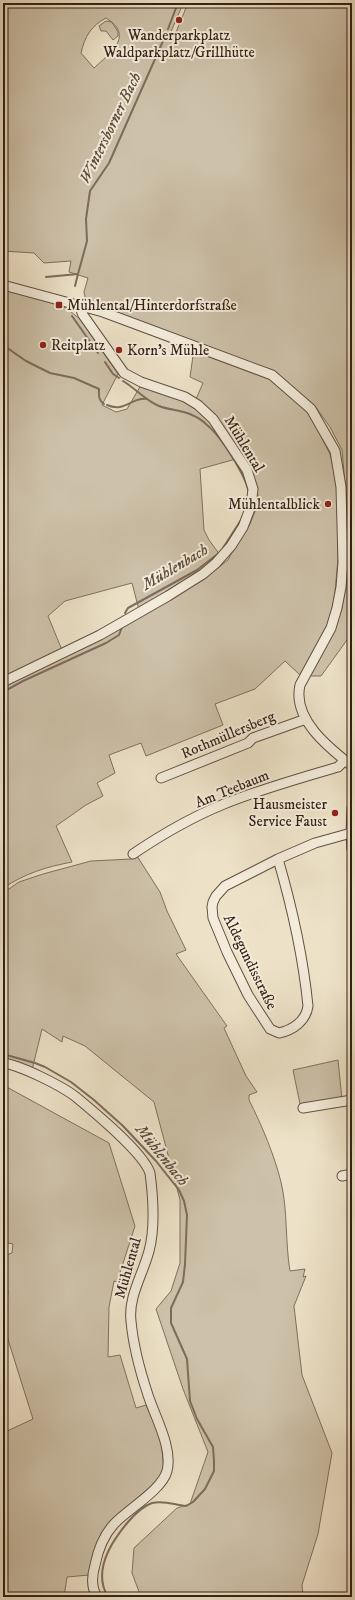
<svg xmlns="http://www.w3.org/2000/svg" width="355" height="1600" font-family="'IM FELL DW Pica',serif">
<rect width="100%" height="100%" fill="#ede2c8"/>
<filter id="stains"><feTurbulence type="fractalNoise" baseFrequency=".005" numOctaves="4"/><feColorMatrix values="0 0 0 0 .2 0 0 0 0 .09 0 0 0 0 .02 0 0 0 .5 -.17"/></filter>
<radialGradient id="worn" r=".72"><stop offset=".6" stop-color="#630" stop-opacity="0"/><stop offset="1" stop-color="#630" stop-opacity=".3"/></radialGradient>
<path fill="#cdc1a9" stroke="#80705e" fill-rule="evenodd" d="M 3,3 L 185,3 L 182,6 L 170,34 L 174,37 L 188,3 L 352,3 L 352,633 L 321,676 L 309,676 L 333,634 L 342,608 L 348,561 L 347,506 L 342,450 L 330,427 L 315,406 L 272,371 L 86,301 L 84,292 L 88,278 L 69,272 L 71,261 L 44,263 L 34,253 L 3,251 ZM 106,18 C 135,36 110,53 94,68 L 81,53 C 85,36 91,26 106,18 Z
M 106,21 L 112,22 L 118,32 L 118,36 L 113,40 L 106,31 L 101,31 L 99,26 Z
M 3,288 L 56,302 L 70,311 L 80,319 L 118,374 L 102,405 L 116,412 L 127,409 L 141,385 C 157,390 180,396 193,406 C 211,420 223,440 236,459 L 200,469 L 204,530 L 209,540 L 220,555 L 201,571 L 139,610 L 132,583 L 65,601 L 48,616 L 62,650 L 3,678 Z
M 194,349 L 269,378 L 308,411 L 330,454 L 335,475 L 338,500 L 338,559 L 335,592 L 332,609 L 327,625 L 300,675 L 285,661 L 255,689 L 215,704 L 223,725 L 146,756 L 141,743 L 109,755 L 115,773 L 97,783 L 103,796 L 86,805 L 56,826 L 72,862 C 46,867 26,873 3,888 L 3,685 L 194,584 L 214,571 L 228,560 L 234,548 L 250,524 L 256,509 L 258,495 L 251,471 L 227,432 L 212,412 L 196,399 L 203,383 L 190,377 Z
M 137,856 L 160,892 L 167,911 L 186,950 L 176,954 L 227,1026 L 224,1028 L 246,1076 L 257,1092 L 249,1095 L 249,1100 C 262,1126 274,1154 281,1182 C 288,1211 285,1242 290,1271 L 305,1269 L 303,1277 L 306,1276 L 294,1306 L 302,1375 L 332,1453 L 318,1534 L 302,1585 L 303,1597 L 141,1597 L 132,1573 L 134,1548 L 177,1508 L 190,1504 L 208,1452 L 183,1389 L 156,1309 L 171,1291 L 180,1263 L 180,1200 L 154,1102 L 85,1046 L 63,1036 L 62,1042 L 42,1029 L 32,1070 L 3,1059 L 3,893 L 19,882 L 43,874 L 91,861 L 131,859 Z
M 338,1060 L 342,1099 L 300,1104 L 293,1070 Z
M 3,1085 L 109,1143 L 135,1226 L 117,1282 L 114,1281 L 109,1307 L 108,1357 L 120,1355 L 136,1408 L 146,1405 L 161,1438 L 164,1471 L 155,1483 L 122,1513 L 89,1575 L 67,1577 L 64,1597 L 3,1597 L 3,1433 L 33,1419 L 5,1330 L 8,1291 L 3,1283 L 3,1256 L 12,1253 L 13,1244 L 3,1242 Z"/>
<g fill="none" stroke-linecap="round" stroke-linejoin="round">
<path stroke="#7d6c5b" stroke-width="2" d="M 168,29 L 176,8 L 181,3
M 78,274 L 87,241 L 86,219 L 90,191 L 109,163 L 163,41
M 46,277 L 78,274 L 75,286
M 72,316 L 98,353
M 3,345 L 26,361 L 50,373 L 74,378 L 99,389 C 99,395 98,400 104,404
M 105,362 L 113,374 L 119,378
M 123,381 C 135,388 146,401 159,406 C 169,410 181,410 192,415 C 197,417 203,421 207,425 C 221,436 246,476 249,493
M 107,405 C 125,413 131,397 147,399
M 223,548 L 241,520
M 125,613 L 128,608 L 197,570 L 219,553
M 3,692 L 23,681 L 106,643 L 119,635 L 122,627
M 3,1054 L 35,1063 L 45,1067 L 71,1082 L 94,1100 L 123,1126 L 156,1161 L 179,1190 L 184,1201 L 187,1215 L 185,1264 L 183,1282 L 171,1308 L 171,1323 L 187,1359 L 190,1401 L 197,1419 L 213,1447 L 214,1461 L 214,1471 L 205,1489 L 193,1502 L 186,1506 C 174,1505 165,1500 152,1503 C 143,1506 134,1515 128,1522 C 111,1542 92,1571 108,1597"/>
<g stroke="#625041" stroke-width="11">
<path id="minor" d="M 3,285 L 103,312 L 272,375 L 311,409 L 335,451 L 341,487 L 343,562 L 341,587 L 337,608 L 331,628 L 300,685 C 292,719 329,748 352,766
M 3,682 L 100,635 L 168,596 L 203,574 L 216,563 L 231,546 L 243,527 L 251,506 L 253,489 L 247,470 L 213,419 L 198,405 L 185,397 L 141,382 L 124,373 L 83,315 L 79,305
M 161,778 L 248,743 L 253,738 L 306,719
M 352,808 L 351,833 L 352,849
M 133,854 C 161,835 192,817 224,804 C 261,789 300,778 338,767 L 345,760
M 278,859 C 292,907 303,956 308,1006 C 306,1021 293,1030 279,1033 L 270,1029 L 248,995 L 227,952 L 213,918 L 212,907 L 213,902 L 216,896 L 225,886 L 278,859 L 315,843 L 351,833
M 3,1063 C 20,1065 62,1086 76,1097 C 94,1112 143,1152 150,1173 C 153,1196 155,1229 149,1251 C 143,1274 128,1297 131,1321 C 133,1344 141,1374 148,1395 C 155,1417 173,1448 167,1471 C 162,1490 128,1509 114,1524 C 104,1535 98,1550 95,1565 C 92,1575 91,1587 97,1597
M 303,1108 L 352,1100
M 342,1176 L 352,1174"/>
</g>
<use href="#minor" stroke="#f3ecdb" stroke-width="9"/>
</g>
<g fill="#8f2418" stroke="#f3ecdb" stroke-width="1.5">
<circle cx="179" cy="20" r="4"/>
<rect x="55" y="301" width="8" height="8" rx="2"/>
<circle cx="43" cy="345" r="4"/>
<circle cx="119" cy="350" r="4"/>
<circle cx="328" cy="504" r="4"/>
<circle cx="335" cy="813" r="4"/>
</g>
<g text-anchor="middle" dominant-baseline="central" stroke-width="4" stroke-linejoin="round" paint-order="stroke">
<g font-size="15" fill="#331f14" stroke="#f3ecdb" text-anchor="start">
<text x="179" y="35" text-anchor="middle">Wanderparkplatz<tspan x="179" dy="17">Waldparkplatz/Grillhütte</tspan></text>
<text x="67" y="305">Mühlental/Hinterdorfstraße</text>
<text x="51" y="345">Reitplatz</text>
<text x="127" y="350">Korn's Mühle</text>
<text x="320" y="504" text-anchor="end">Mühlentalblick</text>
<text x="327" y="804" text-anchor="end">Hausmeister<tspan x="327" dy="17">Service Faust</tspan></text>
</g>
<g font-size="15" fill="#331f14" stroke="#f3ecdb">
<text transform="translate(244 444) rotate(59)">Mühlental</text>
<text transform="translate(228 735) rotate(-23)">Rothmüllersberg</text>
<text transform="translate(232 789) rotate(-22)">Am Teebaum</text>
<text transform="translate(250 962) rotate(64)">Aldegundisstraße</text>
<text transform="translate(128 1268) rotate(-74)">Mühlental</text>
</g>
<g font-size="16" font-style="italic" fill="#5e4c3e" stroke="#f3ecdb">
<text transform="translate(110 128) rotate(-64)">Wintersborner Bach</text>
<text transform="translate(175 567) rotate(-31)">Mühlenbach</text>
<text transform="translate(162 1155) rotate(51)">Mühlenbach</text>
</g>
</g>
<rect width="355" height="1600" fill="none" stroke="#ede2c8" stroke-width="16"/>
<rect x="4" y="4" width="347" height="1592" fill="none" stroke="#331f14" stroke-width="2"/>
<rect x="8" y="8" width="339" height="1584" fill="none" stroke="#331f14"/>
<rect width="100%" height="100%" filter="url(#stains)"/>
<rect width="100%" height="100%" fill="url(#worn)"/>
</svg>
